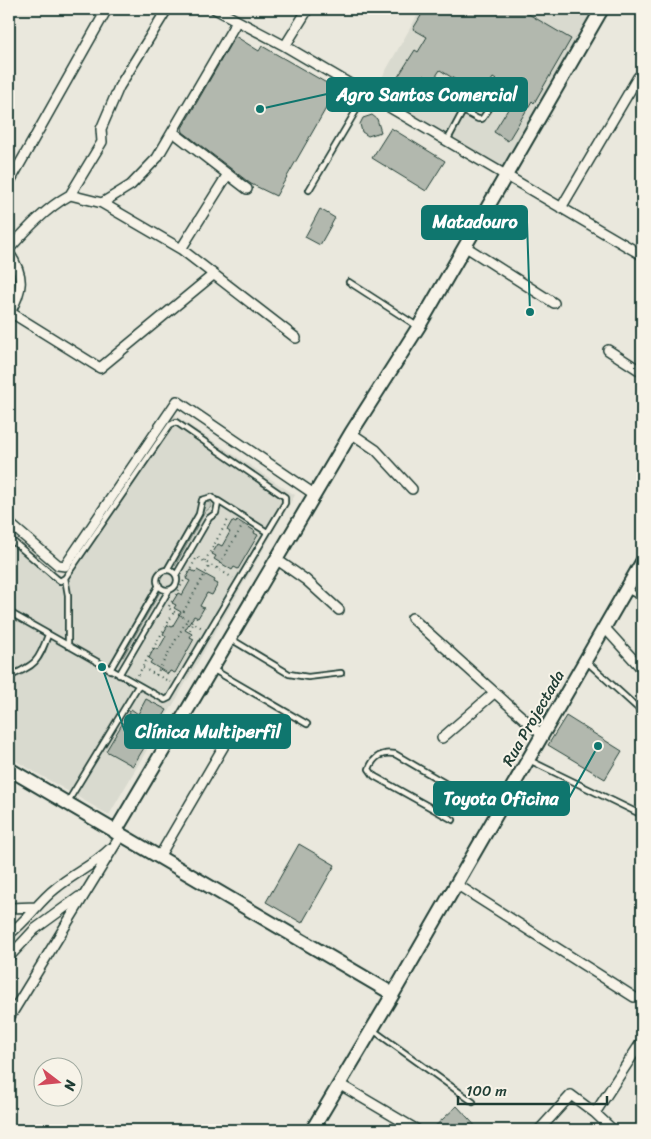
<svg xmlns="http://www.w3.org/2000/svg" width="651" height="1139" font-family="Sriracha,sans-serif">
<rect width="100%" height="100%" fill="#eae8dd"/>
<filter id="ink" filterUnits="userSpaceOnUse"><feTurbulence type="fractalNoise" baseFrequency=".02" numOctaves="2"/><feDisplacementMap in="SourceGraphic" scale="10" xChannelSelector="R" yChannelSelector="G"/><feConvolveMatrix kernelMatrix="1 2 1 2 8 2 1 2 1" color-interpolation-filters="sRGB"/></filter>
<g filter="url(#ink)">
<path fill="#d9dacf" d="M 421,9 L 593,9 L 503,167 L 373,93 Z
M 171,413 L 295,495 L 109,815 L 9,757 L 9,531 L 61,576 Z"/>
<path fill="#c8ccc1" stroke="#74847a" d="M 206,502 L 211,503 L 211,507 L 205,512 L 175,566 L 173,565 L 203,511 Z
M 158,591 L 160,592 L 123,657 L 121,656 Z"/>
<path fill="#b2b8ae" stroke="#1f3d34" d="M 425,9 L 520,9 L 571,39 L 534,103 L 532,101 L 508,141 L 494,132 L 518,93 L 493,78 L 481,96 L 440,70 L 432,82 L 423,75 L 407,102 L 389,91 L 415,50 L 418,52 L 427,37 L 413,29 Z
M 235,36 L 259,51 L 262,46 L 337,89 L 276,196 L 251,184 L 183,132 L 182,128 Z
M 372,115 L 377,119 L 381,132 L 368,136 L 362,132 L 360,124 L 363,118 Z
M 391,128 L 445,161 L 426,191 L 372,158 Z
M 320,209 L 335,218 L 320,245 L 305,237 Z
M 237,520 L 255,531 L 254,533 L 258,535 L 238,569 L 234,567 L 232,570 L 214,559 L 216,556 L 212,554 L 218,544 L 222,546 L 230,532 L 227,530 L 232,521 L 236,523 Z
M 191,570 L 195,572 L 197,570 L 215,580 L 214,582 L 218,584 L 212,595 L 207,593 L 200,606 L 204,608 L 198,618 L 194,616 L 185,630 L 192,634 L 190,637 L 194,639 L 175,673 L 170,671 L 168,674 L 150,663 L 152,660 L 149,658 L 154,648 L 158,650 L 166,636 L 163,634 L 168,625 L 172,627 L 181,612 L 174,608 L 176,605 L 172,603 L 178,593 L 182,595 L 190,581 L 186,579 Z
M 146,699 L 167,710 L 133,766 L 106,751 L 131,709 L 138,714 Z
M 566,716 L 622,751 L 605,779 L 548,745 Z
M 299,844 L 335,865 L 302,923 L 266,902 Z
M 457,1106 L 479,1130 L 431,1130 Z"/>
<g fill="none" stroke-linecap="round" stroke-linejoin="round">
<g stroke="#1f3d34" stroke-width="8">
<path id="lane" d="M 434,95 L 478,119 L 482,119 L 500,93
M 447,141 L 463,111
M 309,190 L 366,94
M 349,282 L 417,326
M 218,501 L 267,532
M 9,538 L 56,578 L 60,581 L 65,578 L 170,425 L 176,422 L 285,497 L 285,503 L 169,698 L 165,700 L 9,612
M 167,570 L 199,514 L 202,500 L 212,497 L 218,503 L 216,513 L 209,518 L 176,575
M157 580a10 10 0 1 1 20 0a10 10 0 1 1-20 0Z
M 65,578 L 68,595 L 68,646
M 627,590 L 642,598
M 231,639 L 289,674 L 308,677 L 341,673
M 586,661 L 642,712
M 110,670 L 159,585
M 214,670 L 307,724
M 119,675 L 169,590
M 9,677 C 36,664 38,663 48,635
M 529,760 L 642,815
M 67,803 L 138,686
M 453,820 L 374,776 L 369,769 C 374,756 382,752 395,754 L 496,813
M 373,1030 L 473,1102"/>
</g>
<g stroke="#1f3d34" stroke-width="12">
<path id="street" d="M 215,9 L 285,46 L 642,255
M 285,46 L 308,9
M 173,132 L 247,189
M 9,183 L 107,9
M 70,195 L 102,142 L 101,129 L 119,87 L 167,9
M 102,203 L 131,185 L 157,158 L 237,21
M 561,208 L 638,77
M 466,247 L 554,303
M 9,249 C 27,229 46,208 70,195 L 102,203 L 181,249 L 296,338
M 181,249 L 228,174
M 9,253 C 25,276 23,290 9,314
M 10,312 L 100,368 L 213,275
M 608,350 L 642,372
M 351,433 L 376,450 L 412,489
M 9,523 L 58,565 L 65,566 L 177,401 L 314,494
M 276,559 L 306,580 L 339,610
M 412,618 L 542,735
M 604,627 L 642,669
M 442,738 L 494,693
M 159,857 L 225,744
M 456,884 L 634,997
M 9,908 L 36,907
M 9,934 C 27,921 38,902 56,888 C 73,874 94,865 110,849
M 9,957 L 35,929 L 79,897
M 9,1018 L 121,835
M 339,1084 L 417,1130
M 595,1113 L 642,1041
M 539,1130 L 571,1095 L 595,1113 L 613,1130"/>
</g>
<g stroke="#1f3d34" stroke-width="16">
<path id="secondary" d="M 9,769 L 393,994
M 115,832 L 351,433 L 419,326 L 602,9
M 312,1130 L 393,994 L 642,562"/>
</g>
<path stroke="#1f3d34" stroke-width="2" stroke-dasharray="1 4" stroke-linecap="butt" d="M 205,561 L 229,518
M 217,568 L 243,525
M 176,595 L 197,557 L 233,578
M 172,601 L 168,608 L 202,628
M 181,616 L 210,565
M 190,630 L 193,624
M 143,668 L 170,682
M 138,675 L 174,612
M 156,675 L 187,620"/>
<use href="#lane" stroke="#f7f3e8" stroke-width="4.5"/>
<use href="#street" stroke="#f7f3e8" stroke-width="9"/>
<use href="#secondary" stroke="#f7f3e8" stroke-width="12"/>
</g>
</g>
<g text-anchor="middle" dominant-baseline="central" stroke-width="4" stroke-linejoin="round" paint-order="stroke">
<g font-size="16" fill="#1f3d34" stroke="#f7f3e8">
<text transform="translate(533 718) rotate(-60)">Rua Projectada</text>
</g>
</g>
<path fill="none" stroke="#0f766e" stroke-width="2" d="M260 109L327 94M530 312L527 222M102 667L125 732M598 746L569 798"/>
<g fill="#0f766e" stroke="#f7f3e8" stroke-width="2">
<circle cx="260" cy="109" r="5"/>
<circle cx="530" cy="312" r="5"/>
<circle cx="102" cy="667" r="5"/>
<circle cx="598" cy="746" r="5"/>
</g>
<g fill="#0f766e" stroke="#0f766e" stroke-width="2">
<rect x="327" y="78" width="200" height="33" rx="5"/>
<rect x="422" y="206" width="105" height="33" rx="5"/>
<rect x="125" y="715" width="165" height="33" rx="5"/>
<rect x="434" y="782" width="135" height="33" rx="5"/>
</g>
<g font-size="18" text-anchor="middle" font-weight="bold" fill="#fff">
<text x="427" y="101">Agro Santos Comercial</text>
<text x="475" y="228">Matadouro</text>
<text x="208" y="738">Clínica Multiperfil</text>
<text x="501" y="805">Toyota Oficina</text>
</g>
<rect width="651" height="1139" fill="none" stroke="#f7f3e8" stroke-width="30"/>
<rect x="15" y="15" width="621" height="1109" fill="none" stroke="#1f3d34" stroke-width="2" filter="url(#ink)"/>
<g transform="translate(58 1082) rotate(106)"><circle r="24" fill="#f7f3e8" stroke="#a1aaa0"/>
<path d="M0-4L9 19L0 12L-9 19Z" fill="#d1495b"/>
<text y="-8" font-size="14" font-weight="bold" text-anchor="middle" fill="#1f3d34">N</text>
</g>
<path d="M458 1096v8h149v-8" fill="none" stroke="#1f3d34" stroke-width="2.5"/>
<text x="466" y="1096" font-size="15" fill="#1f3d34" stroke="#f7f3e8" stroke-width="4" paint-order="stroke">100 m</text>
</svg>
